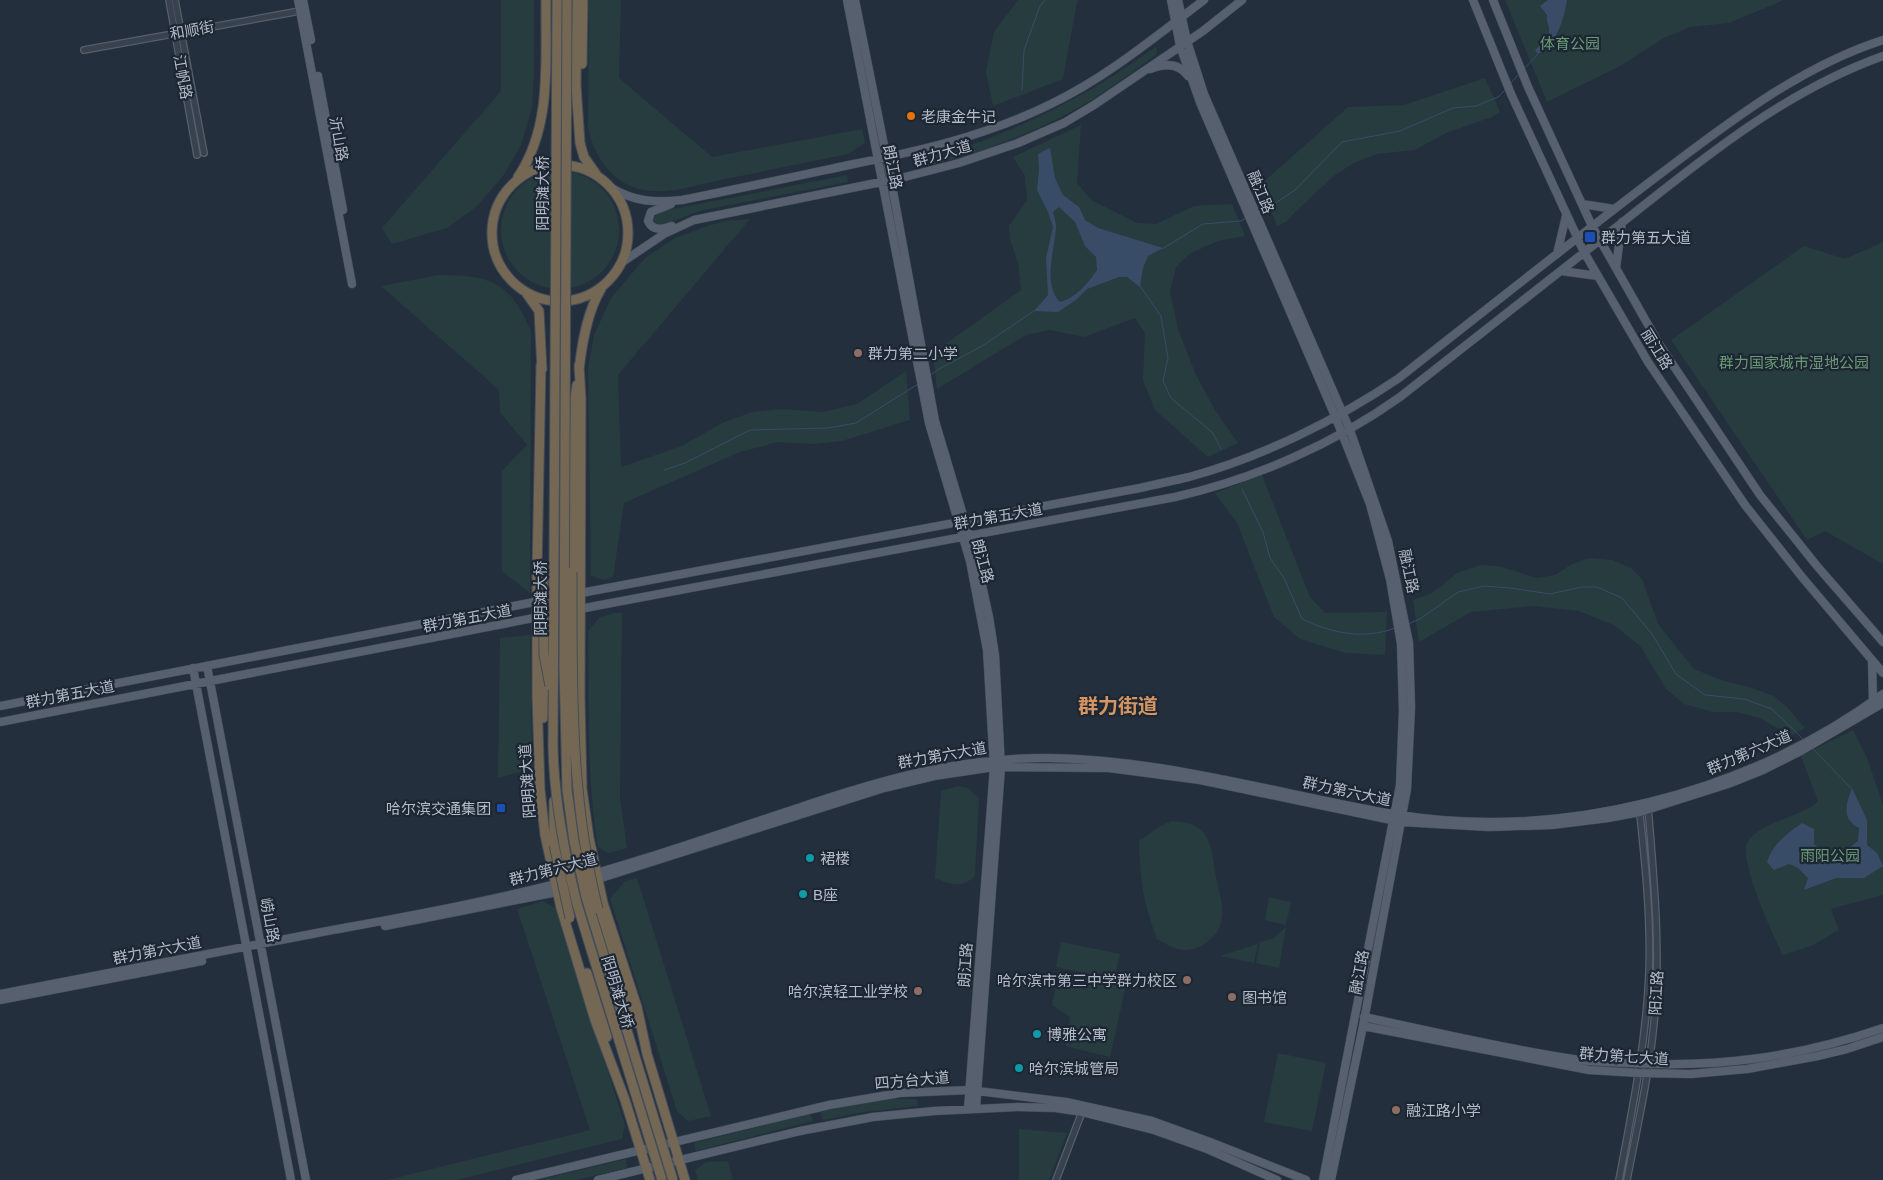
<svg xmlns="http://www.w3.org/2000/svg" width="1883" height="1180" font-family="Helvetica,'Noto Sans SC',sans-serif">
<rect width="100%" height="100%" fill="#242f3e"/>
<path fill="#263c3f" d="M 501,0 L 534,0 L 534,73 L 532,108 L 521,145 L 503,176 L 476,207 L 447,228 L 392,244 L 382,228 L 501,91 Z
M 589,0 L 621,0 L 619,78 L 712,157 L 862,129 L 865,143 L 848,154 C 807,162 766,171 725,179 C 696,185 667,196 639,189 C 610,181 594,155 588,128 Z
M 1018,0 L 1079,0 L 1077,2 L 1063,79 L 993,106 L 986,72 L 994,32 Z
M 1505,0 L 1784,0 L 1729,23 L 1690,27 L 1664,38 L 1620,66 L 1547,102 Z
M 1156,47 L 1157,54 C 1136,69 1114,86 1092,100 C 1038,132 979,154 919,168 L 918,162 C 976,146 1033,122 1086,92 C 1110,79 1133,62 1156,47 Z
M 1485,78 L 1500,112 L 1492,117 L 1446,133 L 1415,150 L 1377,154 L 1354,163 L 1335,175 L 1296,211 L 1286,222 L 1277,226 L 1260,185 L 1348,107 L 1404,105 Z
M 1081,125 L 1077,183 L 1091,200 L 1137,223 L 1156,224 L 1194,206 L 1232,204 L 1245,236 L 1218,241 L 1189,254 L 1176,267 L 1170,291 L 1178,329 L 1196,375 L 1215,410 L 1238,443 L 1208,457 L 1155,410 L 1143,380 L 1145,333 L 1135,318 L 1084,337 L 1050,330 L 1026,335 L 937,389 L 933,353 L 1021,290 L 1018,263 L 1010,239 L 1009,226 L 1027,200 L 1025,176 L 1013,157 Z
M501 230a59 59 0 1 1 118 0a59 59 0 1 1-118 0Z
M 847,175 L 848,182 L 699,211 L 662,226 L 655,226 L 652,222 C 654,214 660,213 667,210 Z
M 750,219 L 618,375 L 621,467 L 682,446 L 722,423 L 752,412 L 782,409 L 823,412 L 857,404 L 906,371 L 910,420 L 842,441 L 814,444 L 778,442 L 740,452 L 624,503 L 613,577 L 604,580 L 591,576 L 588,368 L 594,335 L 611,298 L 645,258 L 675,238 L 707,226 L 726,221 Z
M 1883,242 L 1883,564 L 1825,531 L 1807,540 L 1671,340 L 1804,246 L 1845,259 Z
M 439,275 C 491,275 510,282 531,331 L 530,593 L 502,571 L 502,471 L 527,445 L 500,412 L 499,390 L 381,286 Z
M 1262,475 L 1310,597 L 1325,613 L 1387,612 L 1385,655 L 1345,653 L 1300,639 L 1274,617 L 1237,523 L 1215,493 Z
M 1589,558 L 1612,560 L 1631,568 L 1642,579 L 1658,624 L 1694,669 L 1724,681 L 1749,687 L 1774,696 L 1787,707 L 1805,728 L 1785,739 L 1779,729 L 1760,718 L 1737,712 L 1713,712 L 1684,704 L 1666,689 L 1641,647 L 1614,625 L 1579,611 L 1533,606 L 1471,612 L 1419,642 L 1413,600 L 1432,593 L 1457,573 L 1480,565 L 1499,566 L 1537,578 L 1555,575 L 1570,565 Z
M 614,613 L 622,613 L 620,798 L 627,848 L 608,853 L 598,847 C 586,776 589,703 588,631 L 600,617 Z
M 530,635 L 532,769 L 498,778 L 500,638 Z
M 1853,730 L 1867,758 L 1883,805 L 1883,895 L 1831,909 L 1839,930 L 1811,946 L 1783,955 C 1773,935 1739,862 1747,843 C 1749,840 1754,834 1757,832 C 1774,820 1806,814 1818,801 L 1801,756 Z
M 957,786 L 968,788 L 979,798 L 975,875 C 963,890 950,884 935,878 L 941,791 Z
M 1172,821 C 1182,822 1193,823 1201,830 C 1212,840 1213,859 1215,873 C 1218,887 1224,904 1222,918 C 1220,938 1197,954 1177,949 C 1170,947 1163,942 1157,939 C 1143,902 1140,879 1139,840 L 1144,838 L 1160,826 Z
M 637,878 L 711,1116 L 688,1121 L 677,1111 L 610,899 L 625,881 Z
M 1269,897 L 1291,902 L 1286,925 L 1265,920 Z
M 543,901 L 556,909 L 625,1125 L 622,1139 L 457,1180 L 387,1180 L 590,1130 L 517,909 Z
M 1286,927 L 1279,968 L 1256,963 L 1260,942 L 1274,938 Z
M 1061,942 L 1120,954 L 1114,979 L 1056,967 Z
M 1258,944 L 1254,963 L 1220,956 Z
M 1059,972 L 1126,985 L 1110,1057 L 1066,1046 L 1070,1017 L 1052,1005 Z
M 1278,1053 L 1326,1063 L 1312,1131 L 1264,1122 Z
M 890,1099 L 916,1099 L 918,1102 L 917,1106 L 863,1112 L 823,1120 L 820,1112 L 860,1103 Z
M 810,1114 L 813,1121 L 696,1151 L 694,1143 Z
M 1019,1129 L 1067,1133 L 1049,1180 L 1019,1180 Z
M 626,1159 L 627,1168 L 577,1180 L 539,1180 Z
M 728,1161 L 733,1180 L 698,1180 L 695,1170 L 706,1162 Z"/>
<path fill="#394c67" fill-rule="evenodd" d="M 1548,0 L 1567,0 C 1564,19 1556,46 1538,54 L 1535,50 C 1542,44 1550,39 1549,28 C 1548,23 1546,21 1547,15 L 1540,6 Z
M 1050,148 L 1055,178 L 1063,195 L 1079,207 L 1085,220 L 1098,228 L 1163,248 L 1148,256 L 1143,268 L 1140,287 L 1127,277 L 1119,277 L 1087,289 L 1076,300 L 1058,312 L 1034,311 L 1048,295 L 1046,258 L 1053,227 L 1048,212 L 1037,190 L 1039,169 L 1038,154 ZM 1059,207 L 1075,222 L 1085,246 L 1096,257 L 1097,270 C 1088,283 1076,298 1060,302 C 1042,284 1055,249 1056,227 C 1056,222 1054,216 1053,212 Z
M 1852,788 L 1867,820 L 1867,845 L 1877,853 L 1883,866 L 1864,878 L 1836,878 L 1804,890 L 1808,878 L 1798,868 L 1789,864 L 1774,870 L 1767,862 C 1773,843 1787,834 1802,823 L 1814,829 L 1814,844 L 1819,848 C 1826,848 1829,851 1835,852 C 1844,854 1851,846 1858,841 L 1859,828 C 1841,819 1846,804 1852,788 Z"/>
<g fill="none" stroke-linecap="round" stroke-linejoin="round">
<path stroke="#394c67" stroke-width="1" d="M 1524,69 L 1538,54
M 1510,84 L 1519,74
M 1022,90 L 1024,50 L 1040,6 L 1045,0
M 1258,213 L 1268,208 L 1295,190 L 1342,142 L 1400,131 L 1453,108 L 1476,106 L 1498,97 L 1506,89
M 1162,249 L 1203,224 L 1240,221 L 1245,219
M 1140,286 L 1161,316 L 1168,358 L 1163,381 L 1171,398 L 1213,433 L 1221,449
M 929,376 L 939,369 L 982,346 L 1034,311
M 664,470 L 685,463 L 750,430 L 828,428 L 856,423 L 918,384
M 1242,489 L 1263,532 L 1270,558 L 1284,578 L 1302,619 C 1331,633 1364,640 1395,628
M 1408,624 L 1420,619 L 1458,592 L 1484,586 L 1510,588 L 1550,594 L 1582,587 L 1597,587 L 1622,598 L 1652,634 L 1676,674 L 1705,695 L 1744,699 L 1772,709 L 1803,739
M 1813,749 L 1852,789"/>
<g stroke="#565f6c" stroke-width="8">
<path id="minor" d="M 169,0 L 197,155
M 175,0 L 204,153
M 84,50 L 300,11
M 1056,1180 L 1082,1112
M 1619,1180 C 1632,1111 1646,1043 1649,973 C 1651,917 1645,861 1639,806
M 1627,1180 C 1637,1128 1649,1076 1654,1023 C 1661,951 1654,879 1648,807"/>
</g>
<g stroke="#414a57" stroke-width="9">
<path id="major" d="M 298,0 L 352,284
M 303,0 L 311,40
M 847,0 L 929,423 L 970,561 L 987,650 L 994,767 L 968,1109
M 855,0 L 891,180 L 935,421 L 977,562 L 989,617 L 995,655 L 1001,767 L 976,1108
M 1171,0 L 1180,46 L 1201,105 L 1335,416 L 1370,504 L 1390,579 L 1401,644 L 1403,711 L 1400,785 L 1323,1180
M 1178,0 L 1187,41 L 1204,94 L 1350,430 L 1388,541 L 1409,643 L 1411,707 L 1407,789 L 1363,1026 L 1331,1180
M 1473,0 L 1511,94 L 1584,252 L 1648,362 L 1745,505 L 1802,577 L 1883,673
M 1493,0 L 1528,87 L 1592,226 L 1659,344 L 1760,495 L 1817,566 L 1883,642
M 1150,69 C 1165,63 1179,63 1188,76
M 318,76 L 343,210
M 610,187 C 634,202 655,203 682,200 C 738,189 793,177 849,165 C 919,151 986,136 1051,104 C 1107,77 1155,37 1204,0
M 671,204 L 651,212 L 648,221 C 653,232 663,229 672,226
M 1582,204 L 1614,209
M 1557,254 L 1566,216
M 621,263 L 664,234 L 694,220 L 901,178 L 959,163 L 1018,143 L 1064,123 L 1094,105 L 1203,31 L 1242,0
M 1616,268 L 1622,222
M 1561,271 L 1598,276
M 1872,660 L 1873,701
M 207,666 L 306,1180
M 193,668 L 291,1180
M 0,706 L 581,593 L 1140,488 C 1156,484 1173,481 1189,477 C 1262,457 1337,420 1399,378 C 1483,312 1566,246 1651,181 C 1723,127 1796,68 1883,40
M 0,722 L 590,607 L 1175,497 C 1254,479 1334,444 1400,397 C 1472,341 1543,285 1614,229 C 1697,163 1782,92 1883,56
M 385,926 L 557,892 L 884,788 L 934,776 L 994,767 L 1109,768 L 1200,780 L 1401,822 L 1489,827 L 1552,825 L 1608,818 L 1640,812 L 1728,784 L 1763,770 L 1799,752 L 1883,703
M 0,994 C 106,974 211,953 317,933 C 397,918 477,904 556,884 C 638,863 718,834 798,808 C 881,780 957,758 1046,758 C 1164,759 1277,794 1393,814 C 1560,842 1747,794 1883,694
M 0,1000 L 202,961
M 1364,1017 C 1436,1032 1508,1050 1580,1060 C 1596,1062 1613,1062 1629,1063 C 1718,1068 1799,1057 1883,1028
M 1363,1026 L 1589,1070 L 1639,1073 L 1691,1074 L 1747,1069 L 1818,1056 L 1847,1049 L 1883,1037
M 516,1180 L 829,1105 L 900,1093 L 970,1090 L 1066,1102 L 1152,1121 L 1210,1142 L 1306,1180
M 598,1180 L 800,1131 L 873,1117 L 934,1111 L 1018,1107 L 1056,1108 L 1082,1112 L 1154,1130 L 1207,1149 L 1277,1180"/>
</g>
<g stroke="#434c59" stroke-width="11">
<path id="highway" d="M 577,0 L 576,85 L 580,143 L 584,157 L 596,174
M 582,64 L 583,0
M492 233a68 68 0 1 1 136 0a68 68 0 1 1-136 0Z
M 518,177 C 553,125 545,59 546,0
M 527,294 L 539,311 L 542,369
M 541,365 L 537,572 L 537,697 L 540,789 L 545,835 L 561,908 L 595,1020 L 625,1100 L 650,1180
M 579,365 L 581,398 L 580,697 L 582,789 L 589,838 L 603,903 L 637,1007 L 647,1054 L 685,1180
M 579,370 C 582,343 587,312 601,289
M 572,572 L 575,398 L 577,385
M 543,718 L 544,664
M 572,804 L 580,832
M 554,845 L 554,801
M 598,909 L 636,1023
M 587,973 L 607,1037"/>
</g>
<use href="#minor" stroke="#38414e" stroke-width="5.5"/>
<use href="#major" stroke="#56606e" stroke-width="8"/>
<use href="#highway" stroke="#746855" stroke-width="9"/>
<g stroke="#434c59" stroke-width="11" stroke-linecap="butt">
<path id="highway-bridge" d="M 557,0 L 553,746 C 554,800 564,852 577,904 L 662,1180
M 567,0 L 564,666 L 567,790 L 574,841 L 586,897 L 673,1180
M 543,572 L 544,655 L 550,686
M 572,572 C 572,685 570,799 598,909
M 554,845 L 570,918"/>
</g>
<use href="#highway-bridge" stroke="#746855" stroke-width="9"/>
</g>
<circle fill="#e8710a" stroke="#1d2633" stroke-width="2" cx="911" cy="116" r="5"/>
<g fill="#1a4fb4" stroke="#1d2633" stroke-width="2">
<rect x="1584" y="231" width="12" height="12" rx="2.5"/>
<rect x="496" y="803" width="10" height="10" rx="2.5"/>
</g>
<g fill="#8d6e63" stroke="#1d2633" stroke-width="2">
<circle cx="858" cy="353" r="5"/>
<circle cx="1187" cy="980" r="5"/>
<circle cx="918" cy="991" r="5"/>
<circle cx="1232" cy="997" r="5"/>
<circle cx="1396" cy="1110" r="5"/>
</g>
<g fill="#0f9aa8" stroke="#1d2633" stroke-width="2">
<circle cx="810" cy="858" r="5"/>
<circle cx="803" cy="894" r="5"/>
<circle cx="1037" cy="1034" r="5"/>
<circle cx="1019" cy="1068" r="5"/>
</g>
<g text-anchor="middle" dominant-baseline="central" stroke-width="4.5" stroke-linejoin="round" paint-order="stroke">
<g font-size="15" fill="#b4bcc9" stroke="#1d2633">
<text transform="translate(192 30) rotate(-10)">和顺街</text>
<text transform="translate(183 77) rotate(80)">江帆路</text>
<text transform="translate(339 139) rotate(80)">沂山路</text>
<text transform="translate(942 153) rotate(-16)">群力大道</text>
<text transform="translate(893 167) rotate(79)">朗江路</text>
<text transform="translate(1261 192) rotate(67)">融江路</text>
<text transform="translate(542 193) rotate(-90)">阳明滩大桥</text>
<text transform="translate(1657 349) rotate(58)">丽江路</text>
<text transform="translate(998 516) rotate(-10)">群力第五大道</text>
<text transform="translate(983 561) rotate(75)">朗江路</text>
<text transform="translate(1409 571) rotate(78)">融江路</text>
<text transform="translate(540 598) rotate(-90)">阳明滩大桥</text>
<text transform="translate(467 618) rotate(-11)">群力第五大道</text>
<text transform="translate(70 694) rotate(-11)">群力第五大道</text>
<text transform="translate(1749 752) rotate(-23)">群力第六大道</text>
<text transform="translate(942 755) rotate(-10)">群力第六大道</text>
<text transform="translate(527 781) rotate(-94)">阳明滩大道</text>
<text transform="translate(1347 791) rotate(12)">群力第六大道</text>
<text transform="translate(553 869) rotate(-14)">群力第六大道</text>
<text transform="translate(270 920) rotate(79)">崂山路</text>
<text transform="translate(157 950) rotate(-11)">群力第六大道</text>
<text transform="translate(965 965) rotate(-86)">朗江路</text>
<text transform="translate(1359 972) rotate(-79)">融江路</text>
<text transform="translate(618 992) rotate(73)">阳明滩大桥</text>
<text transform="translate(1656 993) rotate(-87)">阳江路</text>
<text transform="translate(1624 1056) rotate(4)">群力第七大道</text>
<text transform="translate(912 1080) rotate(-5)">四方台大道</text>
</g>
<g font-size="15" fill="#6b9a76" stroke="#1d2633">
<text x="1570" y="43">体育公园</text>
<text x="1794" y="362">群力国家城市湿地公园</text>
<text x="1830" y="855">雨阳公园</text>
</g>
<g font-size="15" fill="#b4bcc9" stroke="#1d2633" text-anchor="start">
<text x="921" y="116">老康金牛记</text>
<text x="1601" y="237">群力第五大道</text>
<text x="868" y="353">群力第二小学</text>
<text x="491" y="808" text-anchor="end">哈尔滨交通集团</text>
<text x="820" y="858">裙楼</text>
<text x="813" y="894">B座</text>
<text x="1177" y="980" text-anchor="end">哈尔滨市第三中学群力校区</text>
<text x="908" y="991" text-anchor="end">哈尔滨轻工业学校</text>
<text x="1242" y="997">图书馆</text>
<text x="1047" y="1034">博雅公寓</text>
<text x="1029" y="1068">哈尔滨城管局</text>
<text x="1406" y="1110">融江路小学</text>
</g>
<g font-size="20" font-weight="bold" fill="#d59563" stroke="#1d2633">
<text x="1118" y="706">群力街道</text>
</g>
</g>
</svg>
